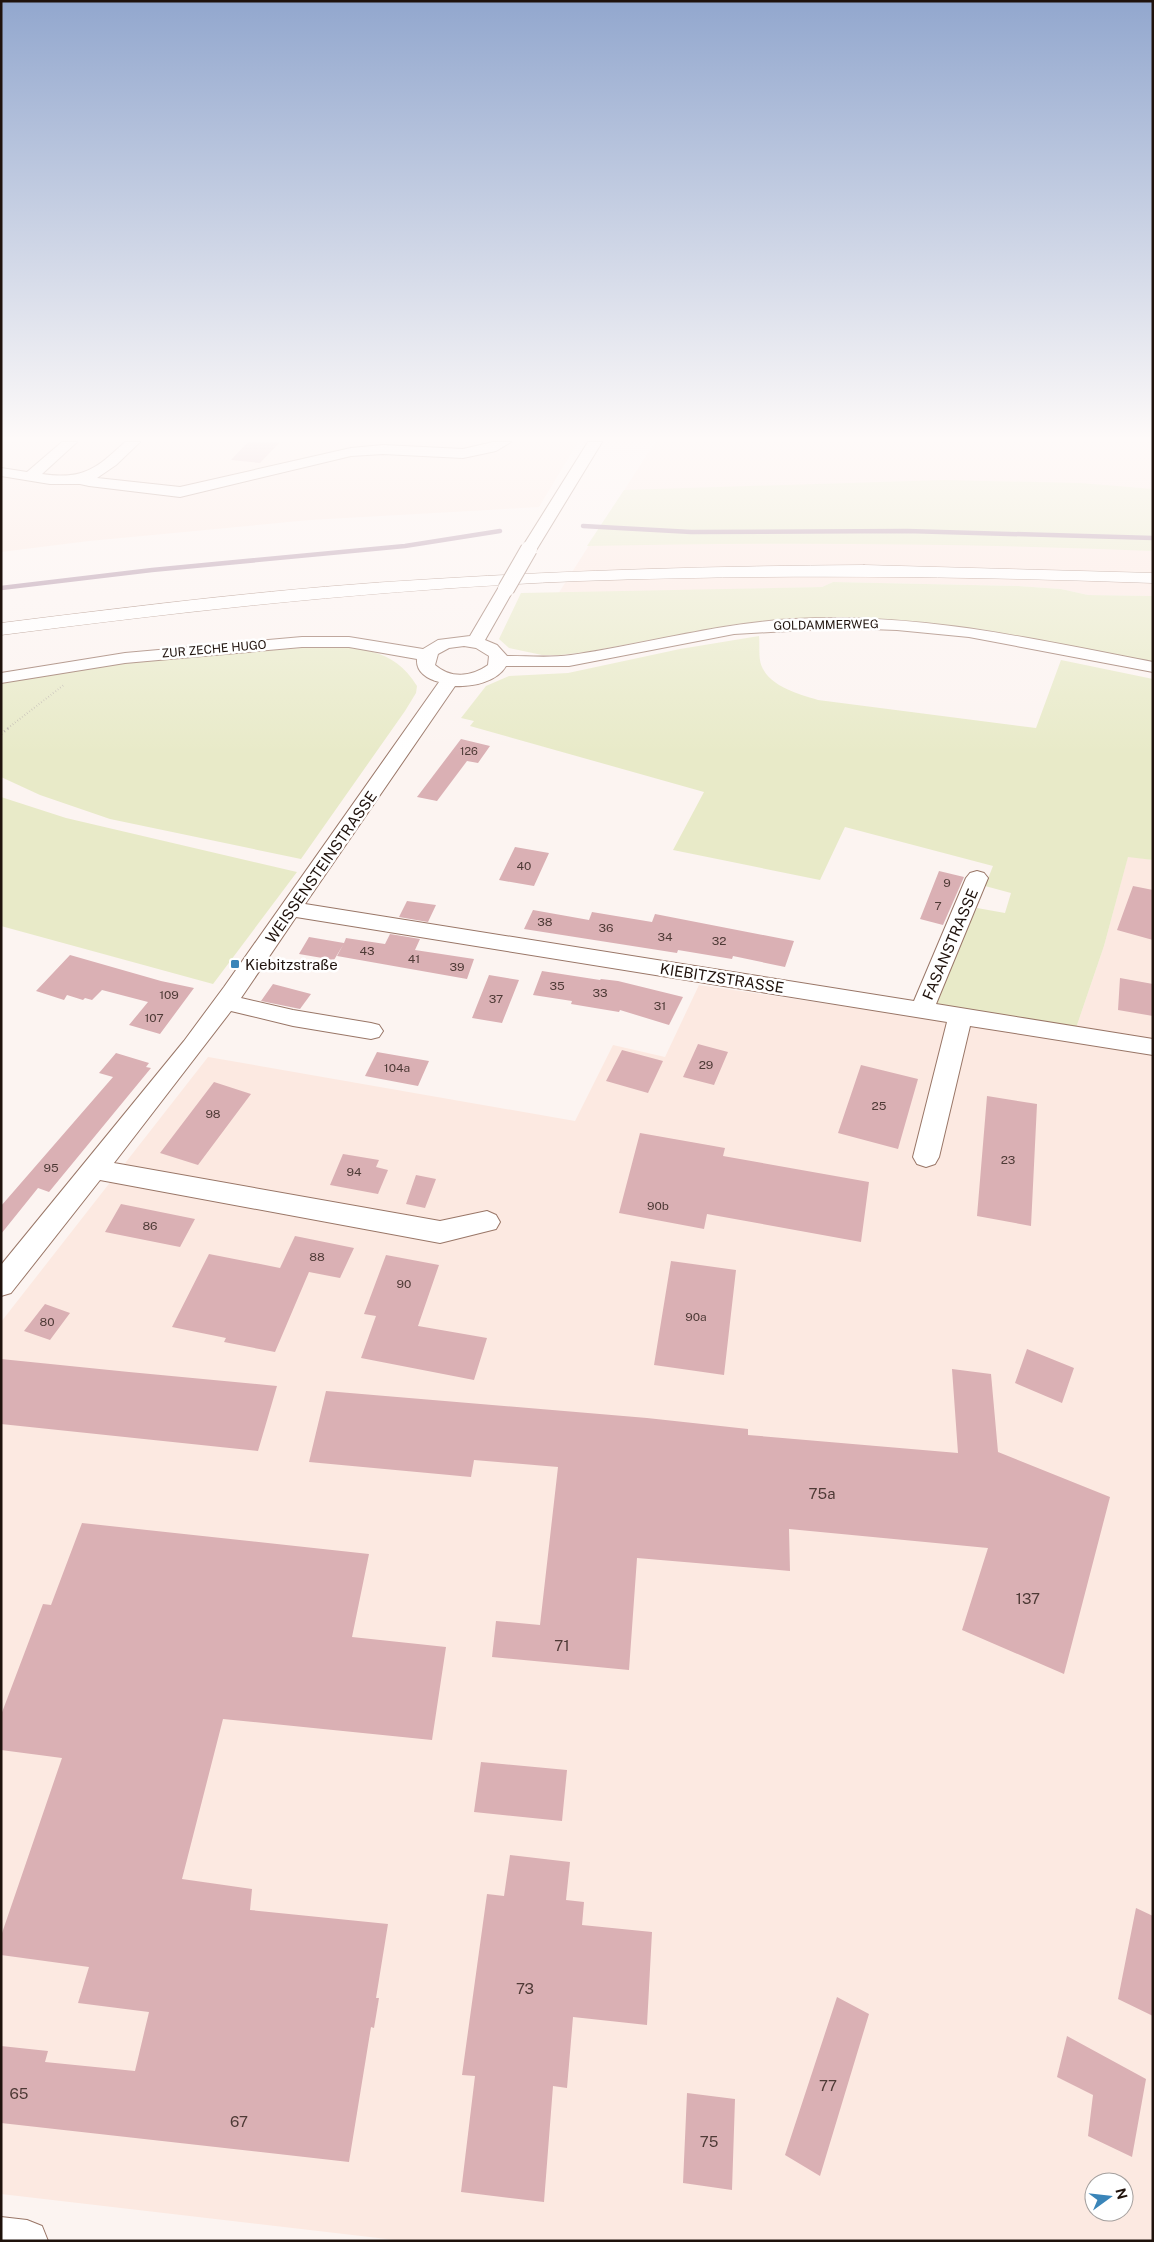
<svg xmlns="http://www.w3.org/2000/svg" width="1154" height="2242" font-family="'Public Sans',sans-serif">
<rect width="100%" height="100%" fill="#fcf4f1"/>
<path fill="#fce9e1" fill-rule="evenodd" d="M 1,442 L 578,442 L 539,507 L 310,520 L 89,541 L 1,552 Z
M 655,442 L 1153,442 L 1153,596 L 1088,595 L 1061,589 L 1018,586 L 833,582 L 822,587 L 558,594 Z
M 1128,856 L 1153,860 L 1153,2241 L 404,2241 L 1,2194 L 1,1322 L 208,1057 L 575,1121 L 613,1045 L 665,1057 L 699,985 L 877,1011 L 1076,1028 L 1104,946 ZM 1094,2182 L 1124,2182 L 1124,2212 L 1094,2212 Z"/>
<path fill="#e8eac8" d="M 943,480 L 1080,483 L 1153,489 L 1153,551 C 964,543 776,542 587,546 L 624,490 Z
M 833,582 L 1018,586 L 1061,589 L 1088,595 L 1153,596 L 1153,663 L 979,629 L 864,619 L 731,625 L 586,652 L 560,655 L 542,655 L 509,648 L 499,639 L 521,593 L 822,587 Z
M 759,636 C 760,645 758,659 762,667 C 771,687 799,694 818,700 L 1036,728 L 1061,660 L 1153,679 L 1153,860 L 1128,857 L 1104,946 L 1076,1028 L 938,1005 L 934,1001 L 934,994 L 977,908 L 1005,913 L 1011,893 L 985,886 L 993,866 L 845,827 L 820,880 L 673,850 L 704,792 L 470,726 L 474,721 L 461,718 L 486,686 L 509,676 L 568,673 L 680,649 Z
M 316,647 C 356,647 394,647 417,686 L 416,693 L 405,711 L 301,859 L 110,819 L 40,795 L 1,777 L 1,684 C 104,661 211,654 316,647 Z
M 1,797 L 66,818 L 297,872 L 213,984 L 1,926 Z"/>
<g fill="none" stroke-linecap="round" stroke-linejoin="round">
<path stroke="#b293a7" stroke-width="4.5" d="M 583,526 L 691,532 L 907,531 L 1153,538
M 1,588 L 152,570 L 405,546 L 500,531"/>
</g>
<path fill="#dab0b4" d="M 248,442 L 280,442 L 260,463 L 231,460 Z
M 461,739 L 490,746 L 478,763 L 467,761 L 437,801 L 417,797 Z
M 515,847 L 549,853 L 534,886 L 499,880 Z
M 939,871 L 964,877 L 943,925 L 920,919 Z
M 1133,886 L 1153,890 L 1153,940 L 1117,930 Z
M 407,901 L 436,905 L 428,922 L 399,917 Z
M 533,910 L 589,920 L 592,912 L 652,922 L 655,914 L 794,941 L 785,967 L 733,956 L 732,959 L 678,950 L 677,953 L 524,929 Z
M 390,934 L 420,939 L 415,950 L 474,959 L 467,979 L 337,956 L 343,945 L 334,960 L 299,954 L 309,937 L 344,943 L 346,938 L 385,944 Z
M 70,955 L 161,981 L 194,988 L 160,1034 L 129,1025 L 148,1002 L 102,990 L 92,1000 L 85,998 L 83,1000 L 67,995 L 64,1000 L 36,991 Z
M 542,971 L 600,980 L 601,979 L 618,981 L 683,997 L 669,1025 L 620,1010 L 619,1012 L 571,1004 L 572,1001 L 533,995 Z
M 489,975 L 519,980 L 502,1023 L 472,1018 Z
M 1120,978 L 1153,984 L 1153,1016 L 1118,1010 Z
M 273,984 L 311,994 L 300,1009 L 261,1001 Z
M 698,1044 L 728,1052 L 714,1085 L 683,1077 Z
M 622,1050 L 663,1061 L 648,1093 L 606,1081 Z
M 377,1052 L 429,1061 L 418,1086 L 365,1076 Z
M 116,1053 L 149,1063 L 146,1067 L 151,1068 L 49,1192 L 38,1188 L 1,1234 L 1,1206 L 113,1077 L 99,1073 Z
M 861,1065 L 918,1079 L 898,1149 L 838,1133 Z
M 214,1082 L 251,1094 L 198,1165 L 160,1153 Z
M 987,1096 L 1037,1104 L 1031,1226 L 977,1216 Z
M 640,1133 L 725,1148 L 723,1156 L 869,1182 L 861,1242 L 707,1214 L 704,1229 L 619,1213 Z
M 343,1154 L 379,1160 L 376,1167 L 388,1170 L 378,1194 L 330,1185 Z
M 416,1175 L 436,1179 L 425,1208 L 406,1204 Z
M 121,1204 L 195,1219 L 180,1247 L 105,1232 Z
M 295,1236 L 354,1248 L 340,1278 L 309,1272 L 275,1352 L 224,1342 L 226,1338 L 172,1327 L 209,1254 L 280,1268 Z
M 386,1255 L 439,1265 L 418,1326 L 487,1338 L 474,1380 L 361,1358 L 376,1316 L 364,1314 Z
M 671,1261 L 736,1270 L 724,1375 L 654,1365 Z
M 45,1304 L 70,1313 L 50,1340 L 24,1331 Z
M 1027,1349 L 1074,1368 L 1062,1403 L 1015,1383 Z
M 1,1359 L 129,1372 L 277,1386 L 258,1451 L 1,1424 Z
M 952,1369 L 991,1374 L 998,1452 L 1110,1497 L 1064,1674 L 962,1630 L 988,1548 L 789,1529 L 790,1571 L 637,1558 L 629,1670 L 492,1657 L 496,1621 L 540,1625 L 558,1467 L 474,1460 L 471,1477 L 309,1462 L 326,1391 L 647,1418 L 748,1429 L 748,1435 L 958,1453 Z
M 82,1523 L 369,1554 L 352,1637 L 446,1647 L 432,1740 L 223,1719 L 182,1879 L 252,1889 L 250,1910 L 388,1924 L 376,1998 L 379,1998 L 374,2028 L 371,2027 L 349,2162 L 1,2123 L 1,2046 L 48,2051 L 45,2062 L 135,2071 L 149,2012 L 78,2003 L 89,1967 L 1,1955 L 1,1936 L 62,1758 L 1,1750 L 1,1715 L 43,1604 L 51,1605 Z
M 481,1762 L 567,1770 L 562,1821 L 474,1812 Z
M 510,1855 L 570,1862 L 566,1900 L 584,1902 L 582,1925 L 652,1932 L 647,2025 L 573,2017 L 567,2088 L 553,2086 L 544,2202 L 461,2192 L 475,2076 L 462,2075 L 487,1894 L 504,1896 Z
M 1136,1908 L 1153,1916 L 1153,2016 L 1118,1999 Z
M 837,1997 L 869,2014 L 820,2176 L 785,2155 Z
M 1067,2036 L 1146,2079 L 1132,2157 L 1088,2136 L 1093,2095 L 1057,2077 Z
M 687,2093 L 735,2099 L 732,2190 L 683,2183 Z"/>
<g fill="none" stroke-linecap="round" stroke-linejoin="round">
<g stroke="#997667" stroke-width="2">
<path id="minor" d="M 62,442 L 77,442 L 42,474 C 83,480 96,469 125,442 L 140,442 L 116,465 L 97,478 L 180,487 L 351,448 L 383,445 L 463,449 L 493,442 L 511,442 L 496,451 L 463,458 L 383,454 L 351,456 L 180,497 L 89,486 L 80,484 L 50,484 L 1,476 L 1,468 L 27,472 Z
M 588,442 L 602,442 L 535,552 L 523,552 L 521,549 Z
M 506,584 L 512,585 L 514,589 L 485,640 L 497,645 L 507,656 C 528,656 550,658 571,655 C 646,644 718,623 794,619 C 916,612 1034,639 1153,662 L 1153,672 L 969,637 L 897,630 L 843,628 L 734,634 L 569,666 L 506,666 C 497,682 472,687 455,686 L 305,904 L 914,1001 L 966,878 L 970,873 L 977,871 L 984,873 L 988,878 L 936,1004 L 1153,1039 L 1153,1055 L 970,1026 L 939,1157 L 935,1164 L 926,1167 L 917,1164 L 913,1157 L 947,1022 L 296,917 L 241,998 L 293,1010 L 371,1023 L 379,1025 L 383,1031 L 379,1037 L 371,1039 L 293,1026 L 231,1011 L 114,1163 L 440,1221 L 487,1211 L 496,1215 L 500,1222 L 496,1229 L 440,1243 L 100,1180 L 11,1293 L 1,1296 L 1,1265 L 184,1041 L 224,987 L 439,682 C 427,679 416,672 417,659 L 349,647 L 302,647 L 125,663 L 1,683 L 1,673 L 125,653 L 302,637 L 349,637 L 423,649 L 438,640 L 470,636 L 500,585 ZM 464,646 L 476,648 L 489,656 L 488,665 C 471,677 451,679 435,665 L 438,654 L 449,648 Z
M 1,2217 L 27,2220 L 42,2226 L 48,2241 L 1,2241 Z"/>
</g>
<g stroke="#997667" stroke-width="1">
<path id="highway" d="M 864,565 L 1153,573 L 1153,583 C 961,576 770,574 579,581 C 385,589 193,610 1,635 L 1,623 C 145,605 289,587 434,579 C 577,570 721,566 864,565 Z"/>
</g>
<path stroke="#b8afab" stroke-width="2" stroke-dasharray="0.5 2.5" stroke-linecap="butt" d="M 8,728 L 65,684"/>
<path stroke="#b8afab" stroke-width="2.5" stroke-dasharray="1 3" stroke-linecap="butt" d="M 1,734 L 10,727"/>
<use href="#minor" fill="#fff" fill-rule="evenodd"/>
<use href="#highway" fill="#fff" fill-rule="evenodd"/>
<g stroke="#997667" stroke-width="18" stroke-linecap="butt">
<path id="minor-bridge" d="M 506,589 L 529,549"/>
</g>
<use href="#minor-bridge" stroke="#fff" stroke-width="16"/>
</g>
<linearGradient id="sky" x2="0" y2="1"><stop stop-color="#92a7ce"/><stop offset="0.58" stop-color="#fefaf9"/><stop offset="1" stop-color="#fefaf9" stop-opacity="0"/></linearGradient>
<rect width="1154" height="756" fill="url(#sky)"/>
<rect fill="#3a85b9" stroke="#fff" stroke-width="2" x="230" y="959" width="10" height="10" rx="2.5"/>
<g text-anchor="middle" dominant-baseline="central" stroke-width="5" stroke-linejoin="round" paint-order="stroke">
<g font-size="11" fill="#4e3a36">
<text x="469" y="751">126</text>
</g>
<g font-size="12" fill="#1f120c" stroke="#fff">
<text transform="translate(826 625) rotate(-1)">GOLDAMMERWEG</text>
<text transform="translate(214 649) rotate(-5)">ZUR ZECHE HUGO</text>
</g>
<g font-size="12" fill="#4e3a36">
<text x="524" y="866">40</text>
<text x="947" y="883">9</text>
<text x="938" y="906">7</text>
<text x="545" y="922">38</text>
<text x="606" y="928">36</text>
<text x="665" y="937">34</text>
<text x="719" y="941">32</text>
<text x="367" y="951">43</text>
<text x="414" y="959">41</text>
<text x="457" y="967">39</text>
<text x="557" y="986">35</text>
<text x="600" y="993">33</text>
<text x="169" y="995">109</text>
<text x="496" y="999">37</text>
<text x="660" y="1006">31</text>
<text x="154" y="1018">107</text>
<text x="706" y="1065">29</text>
<text x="397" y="1068">104a</text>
<text x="879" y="1106">25</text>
<text x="213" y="1114">98</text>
<text x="1008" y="1160">23</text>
<text x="51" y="1168">95</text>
<text x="354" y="1172">94</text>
<text x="658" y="1206">90b</text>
<text x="150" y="1226">86</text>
<text x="317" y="1257">88</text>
<text x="404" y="1284">90</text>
<text x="696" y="1317">90a</text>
<text x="47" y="1322">80</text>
</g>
<g font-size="15" fill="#1f120c" stroke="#fff">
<text transform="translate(321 867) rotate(-55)">WEISSENSTEINSTRASSE</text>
<text transform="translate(950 944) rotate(-67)">FASANSTRASSE</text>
<text transform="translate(722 978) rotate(9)">KIEBITZSTRASSE</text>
</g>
<g font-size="15" fill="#1f120c" stroke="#fff" text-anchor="start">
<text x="245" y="964">Kiebitzstraße</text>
</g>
<g font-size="15" fill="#4e3a36">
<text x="822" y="1493">75a</text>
<text x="1028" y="1598">137</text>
<text x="562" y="1645">71</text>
<text x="525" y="1988">73</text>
<text x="828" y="2085">77</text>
<text x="19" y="2093">65</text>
<text x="239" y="2121">67</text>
<text x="709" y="2141">75</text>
</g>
</g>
<rect width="1154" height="2242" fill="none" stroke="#1f120c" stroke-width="5"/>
<g transform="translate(1109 2197) rotate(75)"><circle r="24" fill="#ffffff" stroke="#a5a09e"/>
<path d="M0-4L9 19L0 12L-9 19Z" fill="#3a85b9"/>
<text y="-8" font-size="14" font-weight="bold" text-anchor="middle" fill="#1f120c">N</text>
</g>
</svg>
